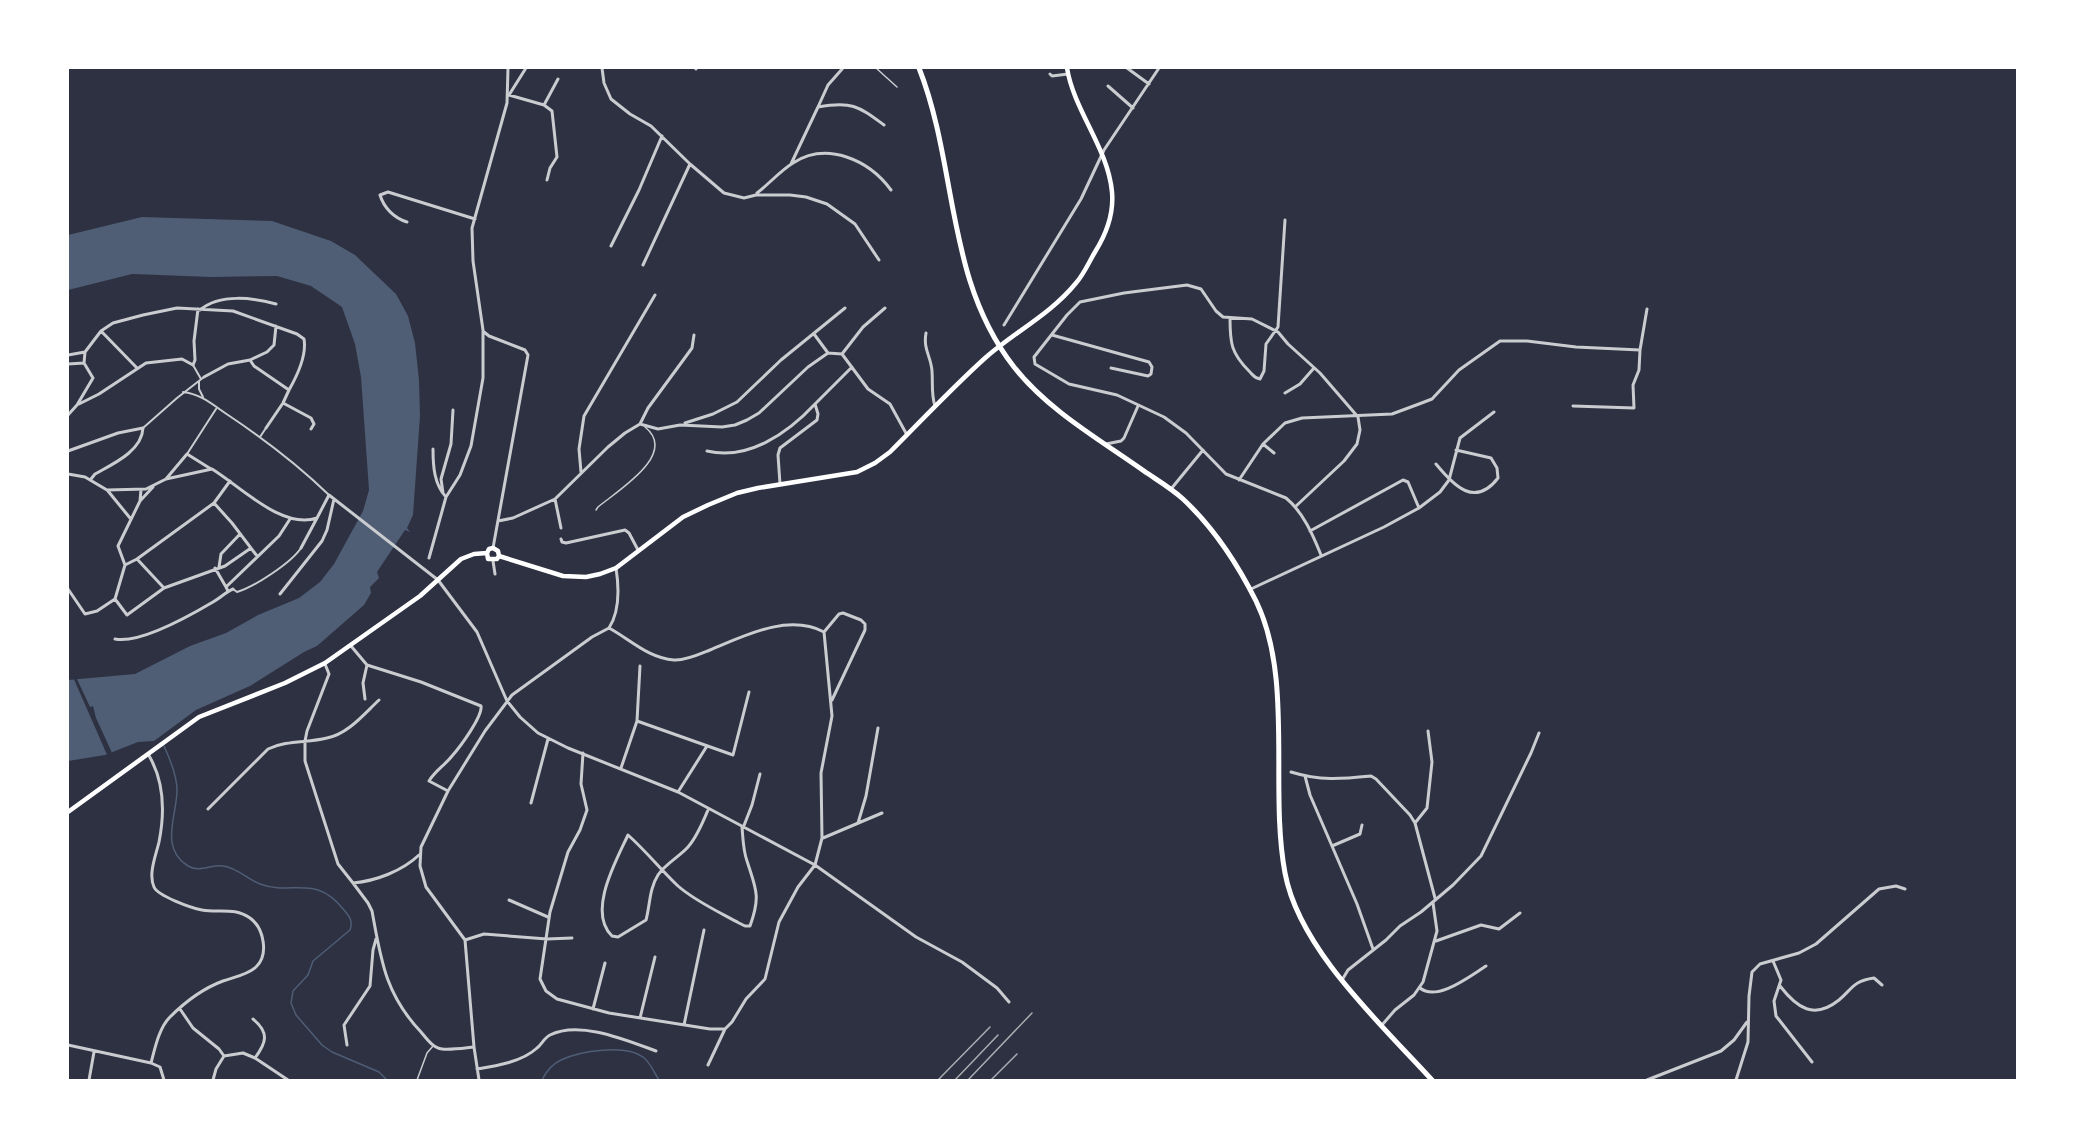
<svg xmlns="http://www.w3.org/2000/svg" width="2085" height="1148" font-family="'DM Sans',sans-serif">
<rect width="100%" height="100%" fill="#2d3142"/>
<path fill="#4f5d75" d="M 142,217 L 272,221 L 331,241 L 355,255 L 396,294 L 408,316 L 415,343 L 419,380 L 420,416 L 413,515 L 407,528 L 410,532 L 405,530 L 377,572 L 379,578 L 370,587 L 371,593 L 364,605 L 317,646 L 304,652 L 250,686 L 196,710 L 154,741 L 138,742 L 105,755 L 68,761 L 68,680 L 135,674 L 190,646 L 226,633 L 258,615 L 299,598 L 320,582 L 334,564 L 363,511 L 369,490 L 361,377 L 355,344 L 342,307 L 311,286 L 277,276 L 211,277 L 132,274 L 68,290 L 68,235 Z"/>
<path fill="#2d3142" d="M 73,677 L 76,677 L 90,707 L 93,706 L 96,718 L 113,755 L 108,757 Z"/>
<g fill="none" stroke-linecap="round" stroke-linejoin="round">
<path stroke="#4f5d75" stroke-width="1.5" d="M 164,746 C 170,759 177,775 177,790 C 177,816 159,848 188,866 C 200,873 211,864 223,866 C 238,868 247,879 260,884 C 293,896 315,873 344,910 C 350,917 353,921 350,930 L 313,961 L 308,975 L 293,991 L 291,1003 L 296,1015 L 322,1045 L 332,1052 L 379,1072 L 387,1080
M 542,1080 C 546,1072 552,1064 561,1060 C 580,1051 625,1044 643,1057 C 651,1063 654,1073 659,1080"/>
<path stroke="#caccd0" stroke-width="1.5" d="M 876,68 L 897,87
M 596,510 L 598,507 C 617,491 679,454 645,427
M 417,1080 L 427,1053 L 433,1046"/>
<path stroke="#caccd0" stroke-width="2" d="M 193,365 L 201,379
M 199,381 L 199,389 L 203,397
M 183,392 C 201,394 213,405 228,415 C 264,439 297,464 329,495
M 143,428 L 177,398 L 204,377
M 260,437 L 266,428
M 187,454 L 216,409
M 233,589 L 237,592 C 254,587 291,563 301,548"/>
<path stroke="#caccd0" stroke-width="3" d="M 526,68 L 509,95 L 544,105 L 552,111 L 557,157 L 550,168 L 547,180
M 602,68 L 604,83 L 611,99 L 630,114 L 651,126 L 690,164 L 724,193 L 744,198 L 756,195 L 790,195 L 806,197 L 827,204 L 855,224 L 879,260
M 695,68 L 696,69
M 1127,68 L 1149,84
M 1050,74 L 1052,76 L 1068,74
M 1108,86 L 1133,108
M 544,105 L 558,79
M 818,107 L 828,85 L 843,68
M 791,164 L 818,107 C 852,101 858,106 884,125
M 757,193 C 769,184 780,171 793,163 C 827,141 869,160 891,190
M 407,222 C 394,218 384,208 380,195 L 388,192 L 475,219
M 611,246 L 639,190 L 662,136
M 643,265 L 690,164
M 200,310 C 220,293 254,298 276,304
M 1230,318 C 1230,343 1231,353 1249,371 C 1253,375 1254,378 1260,379 L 1264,371 L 1266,344 L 1278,327 L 1285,220
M 1004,325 L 1081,199 L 1104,150 L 1159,68
M 101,331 L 137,368
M 484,332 L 489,336 L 525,350 L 528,355 L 493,548
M 926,333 C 923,350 931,356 932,371 C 933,384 931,394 935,406
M 814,334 L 828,353
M 1052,335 L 1149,362 L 1152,367 L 1151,374 L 1148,376 L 1111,368
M 842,354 L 868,389 L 890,404 L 907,435
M 68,355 L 85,352
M 250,360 L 254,366 L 289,390 L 283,403 L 266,428
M 68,364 L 84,363
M 204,377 L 228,364 L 250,360 L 267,352 L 274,345 L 276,326
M 1285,393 L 1300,384 L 1314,368
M 283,403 L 311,418 L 314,424 L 311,429
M 79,404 L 99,394 L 146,363 L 182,359 L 193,365 L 195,360 L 194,341 L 198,309
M 1573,406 L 1634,408 L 1633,385 L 1639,370 L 1640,350 L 1647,309
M 68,415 L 77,405 L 93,378 L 84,363 L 85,352 L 101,331 L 113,323 L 143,315 L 177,308 L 233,311 L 297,334 L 304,339 C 307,356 297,376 289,390
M 685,423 L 713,414 L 737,402 L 781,360 L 845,308
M 640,424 L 658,429 L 680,425 L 722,427 L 735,425 L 747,420 L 759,413 L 808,367 L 828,353 L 842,354 L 863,327 L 885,308
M 1106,444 L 1121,441 L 1124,438 L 1138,406
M 1263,444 L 1274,453
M 433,449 C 433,466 434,484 446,497
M 68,451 L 118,433 L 143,428 C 142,451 113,464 95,474 L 91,479
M 707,451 C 748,461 788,433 815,404
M 1436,464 C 1454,486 1475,508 1498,478 L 1497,468 L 1491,458 L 1456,450
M 581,472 L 579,449 L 584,416 L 655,295
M 68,474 L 85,477 L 107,490 L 146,489 L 166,479 L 187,454 L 211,469
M 166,479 L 212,469 C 240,486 282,530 317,518 L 329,495 L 438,580 L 477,632 L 507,701 L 520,717 L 538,733 L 568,748 L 678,792 L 815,865 L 916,937 L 962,962 L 997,988 L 1009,1002
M 1239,480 L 1263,444 L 1285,423 L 1302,418 L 1392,414 L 1419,404 L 1432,399 L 1459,370 L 1500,341 L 1527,341 L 1576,347 L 1640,350
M 780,484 L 778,455 L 780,448 L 817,420 L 818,414 L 815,404 L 852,367
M 1171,489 L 1203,450
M 108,491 L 130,518
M 443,493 L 441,479 L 451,444 L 453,410
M 555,499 L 561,528
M 140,501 L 153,487
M 214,503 L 232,523 L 257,556
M 1295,507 L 1344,461 L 1357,444 L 1360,430 L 1358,417 L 1320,373 L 1288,344 L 1278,332 L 1252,319 L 1223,317 L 1216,311 L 1201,289 L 1187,285 L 1124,293 L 1080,302 L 1067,315 L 1034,357 L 1035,364 L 1069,384 L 1117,395 L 1164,417 L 1186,433 L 1226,474 L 1286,498 C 1303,512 1313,535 1321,555
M 498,521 L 513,518 L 555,499 L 608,447 L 625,433 L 640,424 L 648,408 L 684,359 L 692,348 L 694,335
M 1310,531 L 1403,480 L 1408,482 L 1419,508
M 561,539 L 562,542 L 566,543 L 625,530 L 629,533 L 638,550
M 301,548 L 317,518
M 429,558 L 446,497 L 460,475 L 471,446 L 483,378 L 483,330 L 473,261 L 472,228 L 507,103 L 508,68
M 137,559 L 164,588
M 493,561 L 495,574
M 125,565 L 137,559 L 214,503 L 230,481
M 125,565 L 118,546 L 140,501 L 141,490
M 219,567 L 221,554 L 240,534
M 215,568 L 226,587
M 68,589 L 85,614 L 97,611 L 115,599 L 125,565
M 1251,589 L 1384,527 L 1419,508 L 1440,492 L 1449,480 L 1460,438 L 1494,412
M 228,591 L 226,587 L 279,536 L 290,519
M 280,594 L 322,541 L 327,530 L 334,499
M 115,599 L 127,615 L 164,588 L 225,566 L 251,548
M 609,628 C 631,640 648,658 674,660 C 685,661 700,654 710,650 C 744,636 788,613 824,632
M 609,628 C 620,611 619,587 616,568
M 824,632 L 839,614 L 843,613 L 861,620 L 865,624 L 865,630 L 832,700
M 115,639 C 140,644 191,615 213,602 C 220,598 226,592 233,589
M 351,646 L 367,665 L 421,682 L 481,706 C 483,716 460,747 452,756 C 445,765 435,771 429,781 L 448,791
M 325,664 L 329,674 L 307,731 L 305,741 L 305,761 L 338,864 L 353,883 C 376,881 402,871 419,855
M 365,699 L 363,683 L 367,665
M 637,721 L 733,755 L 749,692
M 583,753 L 581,784 L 587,810 L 580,830 L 568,852 L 550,912 L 540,979 L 546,991 L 557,999 L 609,1013 L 710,1029 L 725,1029
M 621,768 L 637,721 L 640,666
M 1291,772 C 1320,781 1341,779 1371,776 L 1376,779 L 1410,815 L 1415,823 L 1435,898
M 1305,776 L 1310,795 L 1357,904 L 1373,949
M 678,792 L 707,746
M 531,803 L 548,739
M 208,809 L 268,749 C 287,740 307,743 327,738 C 348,734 364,714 379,700
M 708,810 C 703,822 697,837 688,847 C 679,857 665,864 658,875 C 649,889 650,906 646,920 L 618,937 L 612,936 C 587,912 616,861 628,835 C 646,851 661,870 678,886 C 695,901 719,912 739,923 L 745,926 L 750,926 C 761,896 756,889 747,861 C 743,850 743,838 742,827
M 858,823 L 866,796 L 878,728
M 1415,823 L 1427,808 L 1432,762 L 1428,731
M 743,828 L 752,805 L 760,774
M 823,838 L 882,813
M 1332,846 L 1360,834 L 1362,825
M 353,883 L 368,903 L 372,911 C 381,960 385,994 421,1032 C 426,1038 433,1048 442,1049 C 452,1050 464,1048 474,1047
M 509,900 L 548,917
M 465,940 L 484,934 L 547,939 L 572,938
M 1436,941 L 1481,925 L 1499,929 L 1520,913
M 1773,961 L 1781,980 L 1774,1001 L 1776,1016 L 1812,1062
M 1342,980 L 1348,970 L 1386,940 L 1400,926 L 1421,912 L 1453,885 L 1481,856 L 1531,753 L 1539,733
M 1780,986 C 1797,1008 1814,1020 1839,1000 C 1853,988 1853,981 1874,978 L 1882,985
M 1420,988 C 1437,1002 1470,976 1486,966
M 180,1009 L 193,1028 L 219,1049 L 224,1056
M 593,1009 L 605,963
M 640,1018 L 655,957
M 253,1019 C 270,1033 266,1043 255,1058
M 684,1025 L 704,930
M 1382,1025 L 1395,1010 L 1414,995 L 1423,982 L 1437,931 L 1433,903
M 68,1045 L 151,1063 C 155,1048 159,1028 170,1017 C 184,1003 204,988 223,981 C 234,977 247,975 256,967 C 269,955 264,928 250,918 C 235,907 219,913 202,910 C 191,908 158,896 154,887 C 148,874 156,855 159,842 C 165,812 164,780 148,754
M 347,1045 L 344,1025 L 370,986 L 373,950 L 376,939
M 151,1063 L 160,1067 L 164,1080
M 708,1065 L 725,1029 L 732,1022 L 746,999 L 765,979 L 779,922 L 798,887 L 815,865 L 822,838 L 821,773 L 832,716 L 824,632
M 477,1069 C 496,1066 522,1062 537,1048 C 542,1044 544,1038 550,1035 C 579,1020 626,1040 656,1051
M 89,1080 L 94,1052
M 213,1080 L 216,1069 L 224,1056 L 243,1053 L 255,1058 L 288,1080
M 479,1080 L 474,1047 L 465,940 L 426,887 L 420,866 L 421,847 L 448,791 L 485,731 L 512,695 L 592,637 L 609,628
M 1647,1080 L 1721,1051 L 1734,1040 L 1747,1022
M 1736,1080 L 1748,1042 L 1749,996 L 1752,972 L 1760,964 L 1799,953 L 1816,944 L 1879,889 L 1896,886 L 1905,889"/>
<path stroke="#fff" stroke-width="4.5" d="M 487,553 L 488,559 L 497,559 L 499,556
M 487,553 L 489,549 L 493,548 L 498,551 L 499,556
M 499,556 L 563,576 L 586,577 L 600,574 L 616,568 L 683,517 L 708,505 L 737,493 L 758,488 L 857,472 L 875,463 L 890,452 C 921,421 952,388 984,359 C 1014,332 1050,315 1076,283 C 1084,274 1089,262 1095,252 C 1107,233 1114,214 1112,192 C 1108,148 1074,111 1067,68
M 68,812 L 199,717 L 285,683 L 325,663 L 420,596 L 461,559 L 474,554 L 487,553"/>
<path stroke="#fff" stroke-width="5" d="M 919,68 C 958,167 945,279 1014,367 C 1049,411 1099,439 1144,471 C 1157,480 1171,488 1183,499 C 1213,527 1238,565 1256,601 C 1294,679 1269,788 1285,873 C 1299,949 1381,1024 1432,1080"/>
<path stroke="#abadb3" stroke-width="1.5" d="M 938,1080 L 990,1027
M 955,1080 L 998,1035
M 968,1080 L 1032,1013
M 991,1080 L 1017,1054"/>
</g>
<rect width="2085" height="1148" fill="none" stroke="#ffffff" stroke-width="138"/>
</svg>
